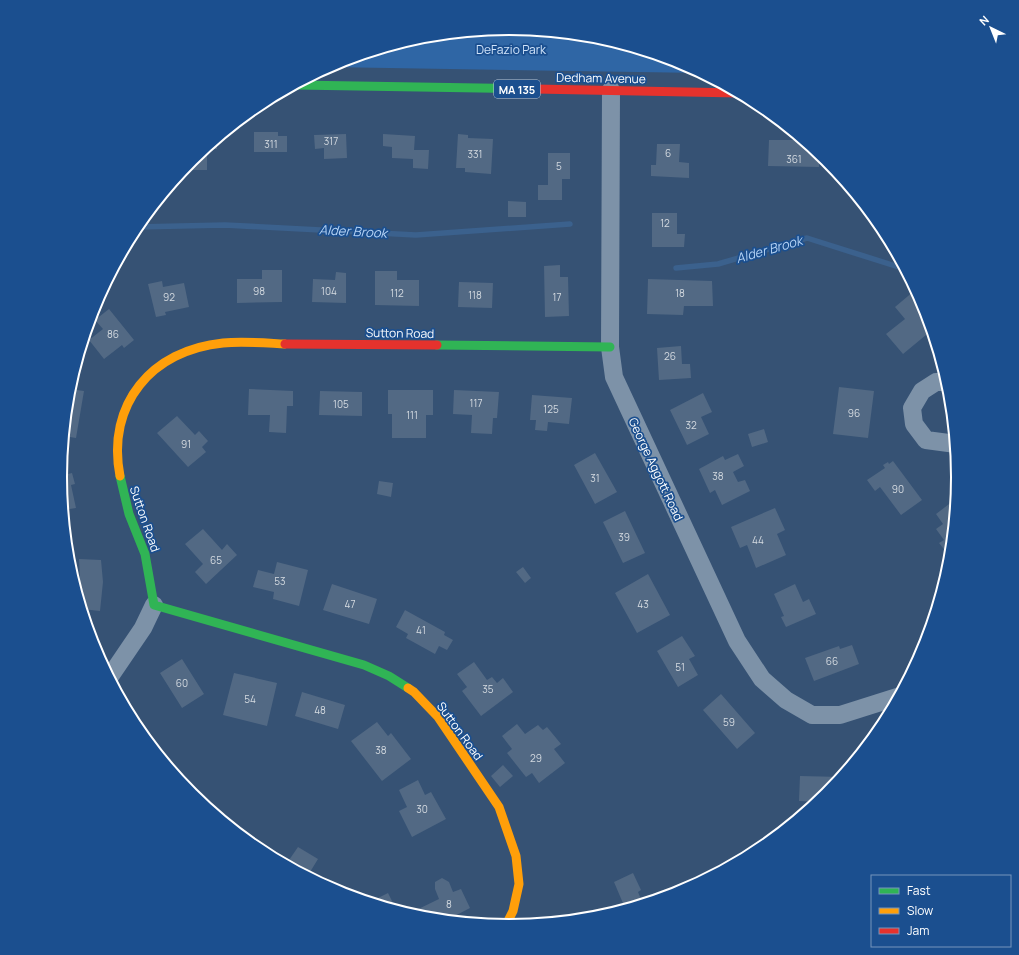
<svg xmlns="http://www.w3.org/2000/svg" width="1019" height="955" font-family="Manrope,sans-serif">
<rect width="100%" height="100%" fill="#365274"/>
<path fill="#2f66a5" d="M 510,28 L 597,37 L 682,62 L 702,73 L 328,67 L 338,62 L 422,37 Z"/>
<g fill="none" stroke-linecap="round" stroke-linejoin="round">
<path stroke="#3b618d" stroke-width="5.5" d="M 136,227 L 225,225 L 416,235 L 570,224
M 676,268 L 718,264 L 807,238 L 905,269"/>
</g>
<path fill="#526984" d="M 254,132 L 278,132 L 278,136 L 287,136 L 287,152 L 254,152 Z
M 346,134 L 347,158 L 324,159 L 324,148 L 315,149 L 314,135 Z
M 383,134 L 415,136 L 414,150 L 429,150 L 428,169 L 413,168 L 413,159 L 392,158 L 392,147 L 383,146 Z
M 458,134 L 468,135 L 468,138 L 493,139 L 491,174 L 465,172 L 465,168 L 456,168 Z
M 217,139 L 217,149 L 207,149 L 207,170 L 184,170 L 192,159 Z
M 769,140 L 804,140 L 819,153 L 819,167 L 768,166 Z
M 657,144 L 680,144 L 679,162 L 689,163 L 689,178 L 651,176 L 651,165 L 656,165 Z
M 548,153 L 570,153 L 570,179 L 562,179 L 562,200 L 538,200 L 538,185 L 548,185 Z
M 508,201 L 526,202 L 526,217 L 508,217 Z
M 652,213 L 677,213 L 677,234 L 685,234 L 684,247 L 652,247 Z
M 560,265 L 560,277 L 568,277 L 569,316 L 545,317 L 544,266 Z
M 262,270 L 282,270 L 282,302 L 237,303 L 237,279 L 262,279 Z
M 375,271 L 397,271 L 397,280 L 419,280 L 419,306 L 375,305 Z
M 336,272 L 346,273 L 346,303 L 312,302 L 313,279 L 335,280 Z
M 648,279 L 712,281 L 713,306 L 684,306 L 683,315 L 647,314 Z
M 162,281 L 163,287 L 184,283 L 189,307 L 165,312 L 166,315 L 156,317 L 148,284 Z
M 459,282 L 493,283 L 492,308 L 458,307 Z
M 914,291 L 925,306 L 932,330 L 903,354 L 886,334 L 905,319 L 895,307 Z
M 109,309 L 134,340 L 124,348 L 122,345 L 104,359 L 89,340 L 103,329 L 95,320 Z
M 681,346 L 682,364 L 690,364 L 691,378 L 659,380 L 657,348 Z
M 839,387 L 874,391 L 868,438 L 833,434 Z
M 69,389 L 84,391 L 76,438 L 64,436 Z
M 249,389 L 293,391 L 293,406 L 287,406 L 286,433 L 269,432 L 270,415 L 248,415 Z
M 388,390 L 433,390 L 433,415 L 426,415 L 426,438 L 392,438 L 392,414 L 388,414 Z
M 454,390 L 499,392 L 497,418 L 493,418 L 492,434 L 471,433 L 472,415 L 453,414 Z
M 320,391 L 362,392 L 362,416 L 319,415 Z
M 703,393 L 712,412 L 701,417 L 709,434 L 687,445 L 670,410 Z
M 532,395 L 572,398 L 569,424 L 548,422 L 547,431 L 535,430 L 536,420 L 530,420 Z
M 177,416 L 195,435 L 199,431 L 208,441 L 202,447 L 206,452 L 188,467 L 157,433 Z
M 764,429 L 768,442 L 752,447 L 748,434 Z
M 595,453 L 617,492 L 595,504 L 574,465 Z
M 738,454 L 744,466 L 733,472 L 738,482 L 745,480 L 750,491 L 722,505 L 715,490 L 710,493 L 699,469 L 723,456 L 725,460 Z
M 893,461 L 922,500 L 901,515 L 880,487 L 875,491 L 867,480 L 885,468 L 883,465 L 888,462 L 889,464 Z
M 72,473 L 75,484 L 71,485 L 76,508 L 63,510 L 60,476 Z
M 379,481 L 393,483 L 391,497 L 377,494 Z
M 957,498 L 952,550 L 947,553 L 939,543 L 944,540 L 936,529 L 943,524 L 936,514 Z
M 775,508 L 785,530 L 777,534 L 786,555 L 756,568 L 747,545 L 740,548 L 731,527 Z
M 625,511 L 645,553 L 623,563 L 603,522 Z
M 203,529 L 222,550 L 227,544 L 237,555 L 206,584 L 195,572 L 203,564 L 185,544 Z
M 79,559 L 101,560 L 103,582 L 100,611 L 82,609 L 78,597 L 80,579 Z
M 277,562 L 308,570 L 299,606 L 273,599 L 274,592 L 253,587 L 258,570 L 274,574 Z
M 523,567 L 531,578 L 525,583 L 516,572 Z
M 648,574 L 670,615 L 637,633 L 615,593 Z
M 332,584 L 377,599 L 369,624 L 323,610 Z
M 795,584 L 803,602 L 809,599 L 816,614 L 786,627 L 781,617 L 784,616 L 774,594 Z
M 405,610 L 445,632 L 444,635 L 453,640 L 447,650 L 439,646 L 435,654 L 406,638 L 408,634 L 396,627 Z
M 682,636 L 695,656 L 689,659 L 698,675 L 678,687 L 657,651 Z
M 852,645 L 859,664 L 814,681 L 805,658 L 839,646 L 840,649 Z
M 182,659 L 204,694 L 182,708 L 160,673 Z
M 474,662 L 487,680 L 492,677 L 497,683 L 503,678 L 513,692 L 481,716 L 462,691 L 467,687 L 457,674 Z
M 234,673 L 277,683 L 267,726 L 223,715 Z
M 302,692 L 345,705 L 338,729 L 295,716 Z
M 721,694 L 755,733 L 737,749 L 703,710 Z
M 377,722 L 388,736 L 391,733 L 411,759 L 382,781 L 351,741 Z
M 517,724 L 525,734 L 538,725 L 543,730 L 547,727 L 561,744 L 554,749 L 565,763 L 539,783 L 532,773 L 526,777 L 507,753 L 512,749 L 502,736 Z
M 503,765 L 513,776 L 500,787 L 491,776 Z
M 800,776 L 842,777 L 819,802 L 799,801 Z
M 418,780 L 425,795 L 431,792 L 446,819 L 412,837 L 399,811 L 407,807 L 399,790 Z
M 263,844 L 281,856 L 280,859 L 287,863 L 298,847 L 318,859 L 307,877 L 260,851 Z
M 633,873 L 641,890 L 638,892 L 643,904 L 619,912 L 625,908 L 614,882 Z
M 442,878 L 449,882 L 453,892 L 461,889 L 470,908 L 445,921 L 422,918 L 408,914 L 439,899 L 435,889 L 435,882 Z
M 388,893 L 397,911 L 376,905 L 374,900 Z"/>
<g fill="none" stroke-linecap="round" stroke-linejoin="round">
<path stroke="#7d92a8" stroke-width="18" d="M 611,90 L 610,347 L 614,377 L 737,641 L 762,679 L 786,700 L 812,715 L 840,715 L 900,696
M 948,382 L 936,382 L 922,391 L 912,408 L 914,424 L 926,440 L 956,444
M 109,678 L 143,628 L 154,605"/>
<path stroke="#30b455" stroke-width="9" d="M 296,85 L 535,89
M 437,345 L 610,347
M 120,476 L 129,514 L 145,554 L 154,605 L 364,665 L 389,676 L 408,688"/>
<path stroke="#ff9f0a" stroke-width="9" d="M 120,476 C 106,404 152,350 223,343 C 243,341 265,343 285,344
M 408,688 L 414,692 L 438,717 L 499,807 L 516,856 L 519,884 L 513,911 L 505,927"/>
<path stroke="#e5322d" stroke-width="9" d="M 535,89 L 738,93
M 285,344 L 437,345"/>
</g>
<g text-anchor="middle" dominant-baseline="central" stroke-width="3.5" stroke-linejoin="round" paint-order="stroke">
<g font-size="10" fill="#d4dae0">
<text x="331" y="141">317</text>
<text x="271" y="144">311</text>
<text x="668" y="153">6</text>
<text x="475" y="154">331</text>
<text x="794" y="159">361</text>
<text x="559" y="166">5</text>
<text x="665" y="223">12</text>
<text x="259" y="291">98</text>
<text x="329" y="291">104</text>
<text x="397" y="293">112</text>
<text x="680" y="293">18</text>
<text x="475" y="295">118</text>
<text x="169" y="297">92</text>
<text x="557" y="297">17</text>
<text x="113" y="334">86</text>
<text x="670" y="356">26</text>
<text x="476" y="403">117</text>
<text x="341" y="404">105</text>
<text x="551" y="409">125</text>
<text x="854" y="413">96</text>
<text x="412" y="415">111</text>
<text x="691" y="425">32</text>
<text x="186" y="444">91</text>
<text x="718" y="476">38</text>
<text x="595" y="478">31</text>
<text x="898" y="489">90</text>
<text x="624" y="537">39</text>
<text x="758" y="540">44</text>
<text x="216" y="560">65</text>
<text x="280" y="581">53</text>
<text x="350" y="604">47</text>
<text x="643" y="604">43</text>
<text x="421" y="630">41</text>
<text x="832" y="661">66</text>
<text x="680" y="667">51</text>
<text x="182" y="683">60</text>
<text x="488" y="689">35</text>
<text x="250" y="699">54</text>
<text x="320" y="710">48</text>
<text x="729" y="722">59</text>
<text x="381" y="750">38</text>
<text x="536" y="758">29</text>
<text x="422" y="809">30</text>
<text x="449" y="904">8</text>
</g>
<rect fill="#1b4f8f" stroke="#bbcadd" stroke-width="1" x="494" y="80" width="46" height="18" rx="3"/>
<g font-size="11" font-weight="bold" fill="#fff">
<text x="517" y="89">MA 135</text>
</g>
<g font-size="12" fill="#cfe3fa" stroke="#1b4f8f">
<text x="511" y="49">DeFazio Park</text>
</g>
<g font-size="12" fill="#fff" stroke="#1b4f8f">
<text transform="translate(601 78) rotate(1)">Dedham Avenue</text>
<text transform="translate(400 333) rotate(1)">Sutton Road</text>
<text transform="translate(656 469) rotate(65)">George Aggott Road</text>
<text transform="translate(145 519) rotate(71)">Sutton Road</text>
<text transform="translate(460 731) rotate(54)">Sutton Road</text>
</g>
<g font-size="13" font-style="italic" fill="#b5d3f5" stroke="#1b4f8f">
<text transform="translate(353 231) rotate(3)">Alder Brook</text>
<text transform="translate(769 249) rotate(-16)">Alder Brook</text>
</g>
</g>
<path d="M0 0H1019V955H0ZM67 477a442 442 0 1 1 884 0a442 442 0 1 1-884 0Z" fill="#1b4f8f" fill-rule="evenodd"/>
<path fill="none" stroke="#fff" stroke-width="2" d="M67 477a442 442 0 1 1 884 0a442 442 0 1 1-884 0Z"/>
<rect x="871" y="875" width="140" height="72" fill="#1b4f8f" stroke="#7695bc"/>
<rect x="879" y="888" width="20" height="6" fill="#30b455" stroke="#7695bc"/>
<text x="907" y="895" font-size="12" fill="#ffffff">Fast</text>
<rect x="879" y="908" width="20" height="6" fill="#ff9f0a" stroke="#7695bc"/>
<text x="907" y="915" font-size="12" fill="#ffffff">Slow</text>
<rect x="879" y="928" width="20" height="6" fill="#e5322d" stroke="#7695bc"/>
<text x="907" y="935" font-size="12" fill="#ffffff">Jam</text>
<g transform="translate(991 28) rotate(317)" stroke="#1b4f8f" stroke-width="3" paint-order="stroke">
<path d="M0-3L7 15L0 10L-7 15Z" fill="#ffffff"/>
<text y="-6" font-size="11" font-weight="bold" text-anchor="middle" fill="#ffffff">N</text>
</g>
</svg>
